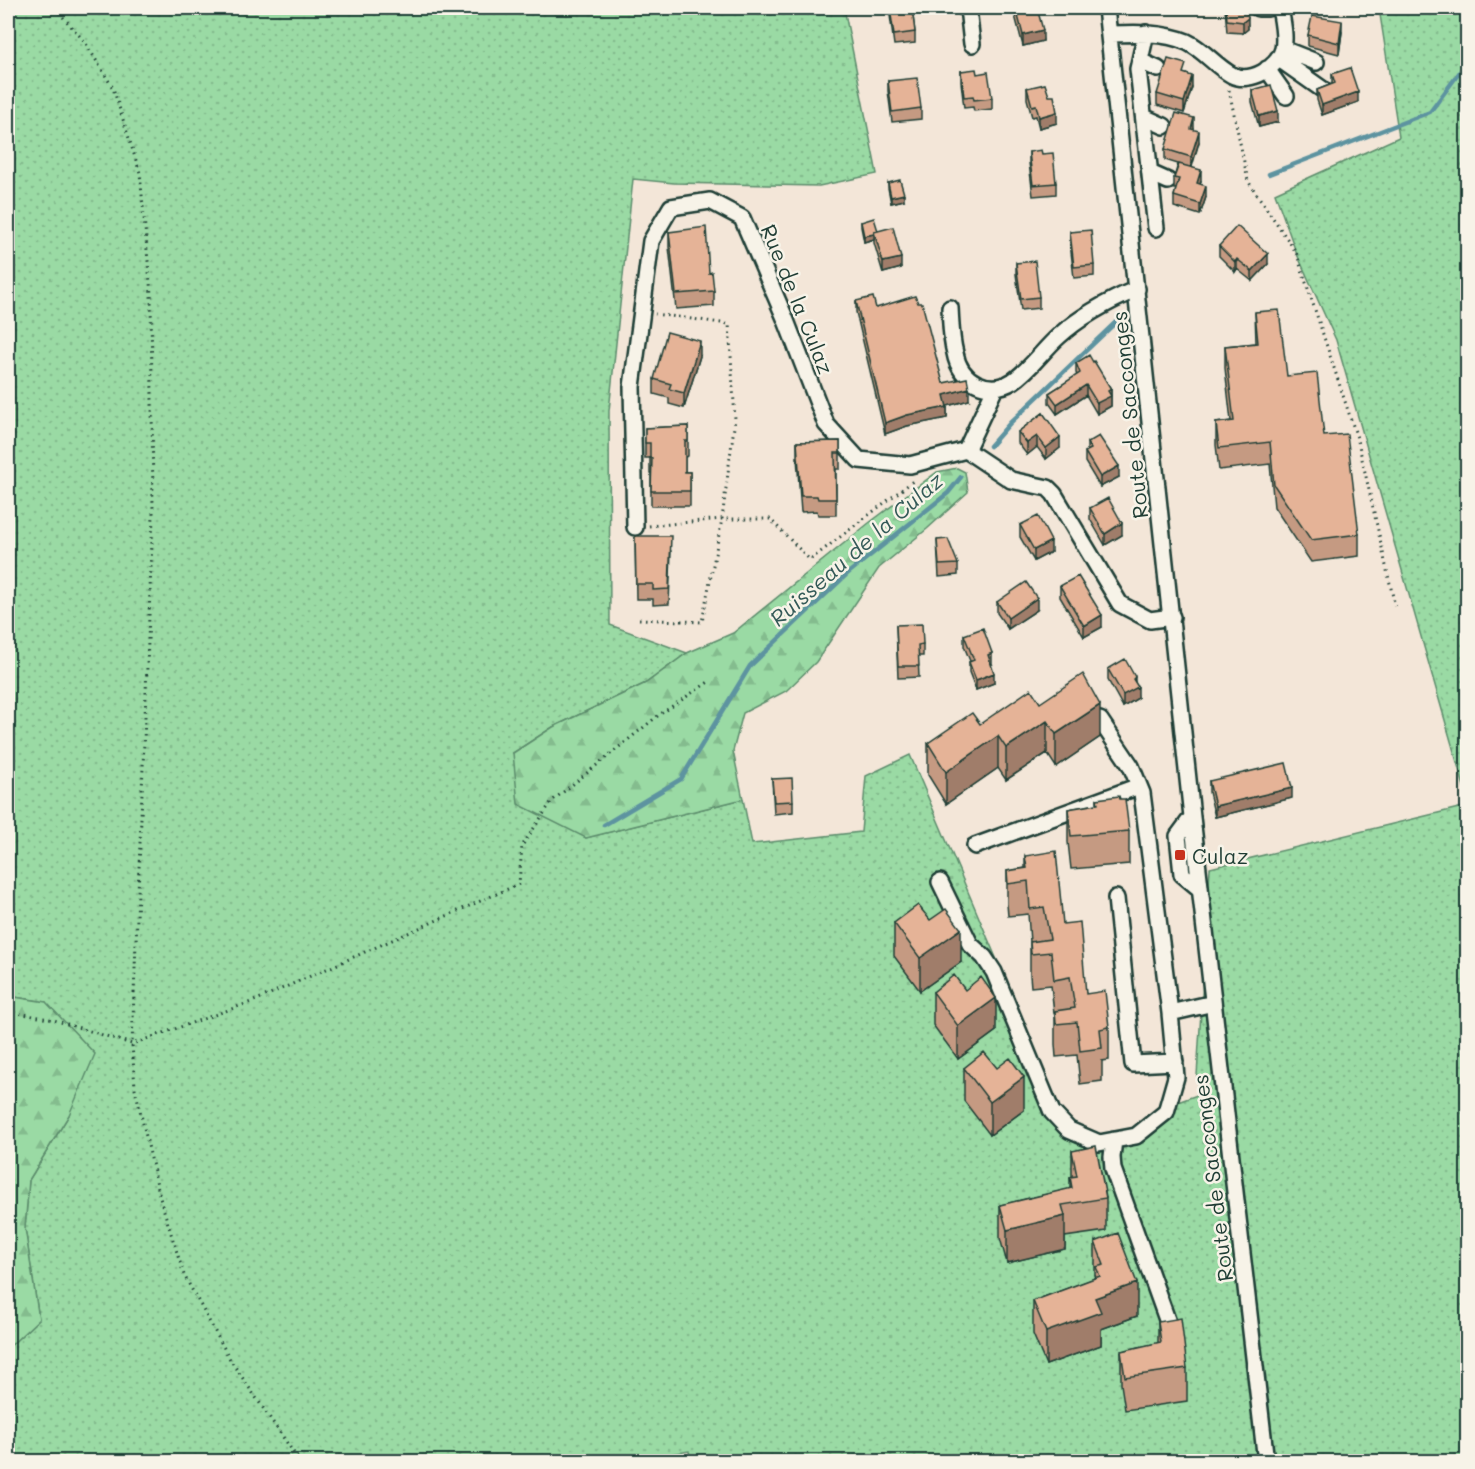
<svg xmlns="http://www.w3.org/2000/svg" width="1475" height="1469" font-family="Mali,sans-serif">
<defs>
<pattern id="grass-dots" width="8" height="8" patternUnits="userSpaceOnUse" patternTransform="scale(1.5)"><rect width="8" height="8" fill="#9adaa4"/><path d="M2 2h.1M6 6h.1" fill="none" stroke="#84bc8e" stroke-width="1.8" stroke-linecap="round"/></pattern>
<pattern id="forest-firs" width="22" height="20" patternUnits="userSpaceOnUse" patternTransform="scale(1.5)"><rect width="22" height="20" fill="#9adaa4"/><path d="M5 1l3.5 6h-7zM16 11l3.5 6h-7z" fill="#84bc8e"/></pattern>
</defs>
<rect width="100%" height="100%" fill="#f3e6d8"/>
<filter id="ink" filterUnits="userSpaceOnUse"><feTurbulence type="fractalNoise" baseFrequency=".0167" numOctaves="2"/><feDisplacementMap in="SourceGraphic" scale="12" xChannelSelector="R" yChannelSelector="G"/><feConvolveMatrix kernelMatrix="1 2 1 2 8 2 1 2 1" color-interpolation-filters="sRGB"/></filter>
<g filter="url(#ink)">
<path fill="url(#grass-dots)" stroke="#5c8c6c" stroke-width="1.5" d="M 8,8 L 844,8 L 877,174 L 819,186 L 674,183 L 633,179 L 609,411 L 610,625 L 687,653 L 646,683 L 553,727 L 513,753 L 586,838 L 743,799 L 752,844 L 861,832 L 866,776 L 910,755 L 1072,1137 L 1116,1138 L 1175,1103 L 1200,1094 L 1197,1076 L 1210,868 L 1467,806 L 1467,1461 L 691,1462 L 689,1451 L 620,1462 L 8,1461 L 8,1348 L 39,1319 L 25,1228 L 29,1180 L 69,1115 L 46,1002 L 8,996 Z
M 1379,8 L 1467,8 L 1467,797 L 1336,340 L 1296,252 L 1275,193 L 1399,137 Z"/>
<path fill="url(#forest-firs)" stroke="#5c8c6c" stroke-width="1.5" d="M 957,468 L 965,472 L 968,492 L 927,529 L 879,568 L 816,662 L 786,691 L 743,713 L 733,751 L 743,799 L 586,838 L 518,804 L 513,753 L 553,727 L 646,683 L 687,653 L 733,633 L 869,523 L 937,472 Z
M 8,996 L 46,1002 L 95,1054 L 69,1115 L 29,1180 L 25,1228 L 39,1319 L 8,1348 Z"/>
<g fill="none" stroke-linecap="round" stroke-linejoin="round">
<path stroke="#5d93a0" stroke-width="4.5" d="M 1269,174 L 1430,112 L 1468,61
M 990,446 L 1010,423 L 1116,322
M 604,825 L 681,779 L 750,666 L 847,574 L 948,493 L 961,477"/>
<g stroke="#1f3d34" stroke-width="20">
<path id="minor" d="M 968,8 L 972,44
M 1106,8 L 1192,817 L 1266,1462
M 1258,8 L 1268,8
M 1146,33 L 1138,69 L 1156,228
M 1110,34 C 1136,33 1163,32 1187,42 C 1204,50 1215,66 1232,75 C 1250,84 1278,68 1283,49 C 1286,36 1282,20 1280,8
M 1283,49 L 1316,62
M 1278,58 L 1322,89
M 1140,61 L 1158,69
M 1267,69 L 1286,96
M 1144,117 L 1164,126
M 1150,173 L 1168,181
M 950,308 C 951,323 951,339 955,353 C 960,382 989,396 1013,381 C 1031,369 1043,350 1059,336 C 1082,315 1109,301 1137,289
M 966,450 L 1011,480 L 1048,488 L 1054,494 L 1120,604 L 1150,620 L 1172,617
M 635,527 L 632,387 L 651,241 L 671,207 L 710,201 L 742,218 L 785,318 L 826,424 L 859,460 L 910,465 L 966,450 L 995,388
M 1100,720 L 1131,766 L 1142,793 L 1170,1013
M 1192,817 L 1178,836 L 1182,874 L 1200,889
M 975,846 L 1139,786
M 940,882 L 970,944 L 984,957 L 994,972 L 1052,1112 L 1069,1130 L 1099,1143 L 1136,1136 L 1166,1112 L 1176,1077 L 1170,1013 L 1205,1005
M 1116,898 L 1133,1064 L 1175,1062
M 1114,1140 L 1112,1157 L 1113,1169 L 1170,1328"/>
</g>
<path stroke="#1f3d34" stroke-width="3" stroke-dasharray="1.5 4.5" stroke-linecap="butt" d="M 55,8 L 85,42 L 113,88 L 140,173 L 151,294 L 153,515 L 132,1044 L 135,1088 L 160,1198 L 184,1275 L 231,1361 L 300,1462
M 1229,90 L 1248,181 L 1296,252 L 1358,441 L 1395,606
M 649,526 L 722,519 L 770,519 L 810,560 L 913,481
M 639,619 L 702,622 L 722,519 L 735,419 L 729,324 L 655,314
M 8,1011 L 54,1020 L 132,1044 L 254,1001 L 519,884 L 522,846 L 552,801 L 659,715 L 710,681"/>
<use href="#minor" stroke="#f7f3e8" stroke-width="15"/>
</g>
<path fill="#c59a82" stroke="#1f3d34" stroke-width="1.5" d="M 889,8 L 912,8 L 915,32 L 915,43 L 894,45 Z
M 1013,8 L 1037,8 L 1043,41 L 1023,46 Z
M 1225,8 L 1246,8 L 1248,29 L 1243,33 L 1227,32 Z
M 1342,32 L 1339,54 L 1308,46 L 1308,35 Z
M 961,71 L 977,74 L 992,98 L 992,109 L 974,111 L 973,107 L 964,108 L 961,82 Z
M 1186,74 L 1192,87 L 1184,113 L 1157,105 L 1157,94 Z
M 1332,74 L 1358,102 L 1322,115 L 1317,100 L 1317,90 L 1332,84 Z
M 888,81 L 921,108 L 921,119 L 892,122 L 888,91 Z
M 1027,88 L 1057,123 L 1039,128 L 1036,116 L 1032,117 L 1027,99 Z
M 1252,90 L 1278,122 L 1259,127 L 1252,102 Z
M 1194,129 L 1199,142 L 1192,167 L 1201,181 L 1200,184 L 1206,197 L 1200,215 L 1174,207 L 1174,196 L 1176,189 L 1174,189 L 1174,178 L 1178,164 L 1165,160 L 1165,149 Z
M 1029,152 L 1042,154 L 1056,183 L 1056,194 L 1033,196 L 1029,163 Z
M 888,183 L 904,200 L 891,203 L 888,188 Z
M 861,222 L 878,231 L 901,268 L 883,273 L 874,243 L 874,239 L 864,242 L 861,227 Z
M 669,232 L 714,291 L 714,306 L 676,309 L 669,247 Z
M 1070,232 L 1094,265 L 1094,276 L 1074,278 L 1070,243 Z
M 1219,246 L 1268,264 L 1252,281 L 1237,269 L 1235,272 L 1219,256 Z
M 1016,263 L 1039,297 L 1039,308 L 1021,310 L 1016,274 Z
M 856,301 L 876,308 L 943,383 L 969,400 L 947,406 L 947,418 L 907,426 L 885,434 L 856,312 Z
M 1255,312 L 1287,376 L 1324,436 L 1359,534 L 1359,556 L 1311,562 L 1274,507 L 1270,464 L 1219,470 L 1216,445 L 1216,423 L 1231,421 L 1225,368 L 1225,346 L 1256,343 Z
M 700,356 L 684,408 L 669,404 L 669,398 L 654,394 L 654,379 Z
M 1093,362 L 1111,389 L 1111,406 L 1097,414 L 1086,395 L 1057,414 L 1049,403 L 1049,393 L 1077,376 L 1076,373 L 1076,363 Z
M 1043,413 L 1060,448 L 1046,459 L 1037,447 L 1027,455 L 1018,443 L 1018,432 Z
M 688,426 L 688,456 L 685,457 L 685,472 L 690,472 L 690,506 L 651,506 L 651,473 L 650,473 L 650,458 L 645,458 L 645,428 Z
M 840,441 L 840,469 L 836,469 L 836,515 L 818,515 L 817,511 L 801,512 L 797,458 L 797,442 Z
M 1087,443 L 1119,477 L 1100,487 L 1085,462 L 1085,452 L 1087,451 Z
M 1090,508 L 1122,535 L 1105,545 L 1090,519 Z
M 1020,525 L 1051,552 L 1034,561 L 1020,537 Z
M 635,536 L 671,551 L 669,604 L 653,605 L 653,599 L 636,599 Z
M 937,540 L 958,564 L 958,575 L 939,577 Z
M 1060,586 L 1102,627 L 1084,637 L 1060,597 Z
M 997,602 L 1037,610 L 1008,629 L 997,613 Z
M 896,625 L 923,644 L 923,656 L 918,656 L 919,677 L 898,678 Z
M 964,635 L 992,664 L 991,664 L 994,683 L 976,690 L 969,672 L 969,662 L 970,661 L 964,646 Z
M 1108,669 L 1135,682 L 1138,698 L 1123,707 L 1108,680 Z
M 1040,703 L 1100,737 L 1056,767 L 1047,753 L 1006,780 L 998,768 L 946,804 L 928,775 L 928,743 Z
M 772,779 L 793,801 L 793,812 L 774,814 Z
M 1209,781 L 1292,798 L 1215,817 L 1209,792 Z
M 1097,799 L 1129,831 L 1129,864 L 1071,869 L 1068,842 L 1068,809 L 1097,804 Z
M 1025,856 L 1063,924 L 1086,994 L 1109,1027 L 1109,1060 L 1102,1061 L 1102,1081 L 1080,1084 L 1077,1055 L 1056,1057 L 1055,1044 L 1055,1012 L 1054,1013 L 1051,985 L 1031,987 L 1030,975 L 1030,942 L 1028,914 L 1008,916 L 1007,904 L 1007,871 L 1025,868 Z
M 894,923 L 961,962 L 920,991 L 894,956 Z
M 933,992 L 996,1031 L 958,1059 L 933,1025 Z
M 964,1068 L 997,1068 L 1024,1110 L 990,1135 L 964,1101 Z
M 1072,1151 L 1106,1198 L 1106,1231 L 1065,1237 L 1065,1249 L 1007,1263 L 1000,1238 L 1000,1205 L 1070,1189 L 1070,1177 L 1072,1177 Z
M 1095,1242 L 1137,1316 L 1101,1329 L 1101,1345 L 1046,1365 L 1033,1334 L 1033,1301 L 1096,1278 L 1095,1275 Z
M 1158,1322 L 1187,1368 L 1187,1401 L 1125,1410 L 1121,1384 L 1121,1351 L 1158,1343 Z"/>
<path fill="#a07d6a" stroke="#1f3d34" stroke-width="1.5" d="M 1248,18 L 1248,29 L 1243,33 L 1243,22 Z
M 1342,21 L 1342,32 L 1339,54 L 1339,43 Z
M 1043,30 L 1043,41 L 1023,46 L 1023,35 Z
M 1192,76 L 1192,87 L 1184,113 L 1184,102 Z
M 1358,92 L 1358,102 L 1322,115 L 1322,105 Z
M 1278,111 L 1278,122 L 1259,127 L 1259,116 Z
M 1057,112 L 1057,123 L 1039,128 L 1039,117 Z
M 1194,118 L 1194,129 L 1191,139 L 1191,129 Z
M 1199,131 L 1199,142 L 1191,168 L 1191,157 Z
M 1201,170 L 1201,181 L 1197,194 L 1197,183 Z
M 1206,186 L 1206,197 L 1200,215 L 1200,204 Z
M 904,194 L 904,200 L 891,203 L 891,197 Z
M 874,234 L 874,239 L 864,242 L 864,236 Z
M 1268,254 L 1268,264 L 1252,281 L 1252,271 Z
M 901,258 L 901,268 L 883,273 L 883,262 Z
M 1237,259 L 1237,269 L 1235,272 L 1235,262 Z
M 700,341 L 700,356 L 684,408 L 684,393 Z
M 1086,385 L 1086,395 L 1057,414 L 1057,404 Z
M 969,388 L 969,400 L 944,407 L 944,395 Z
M 1111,389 L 1111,406 L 1097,414 L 1097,403 L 1108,391 Z
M 947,407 L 947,418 L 907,426 L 885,434 L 885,423 L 907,415 Z
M 1037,436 L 1037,447 L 1027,455 L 1027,443 Z
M 1060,437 L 1060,448 L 1046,459 L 1046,448 Z
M 1119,466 L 1119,477 L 1100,487 L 1100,477 Z
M 1122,523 L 1122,535 L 1105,545 L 1105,534 Z
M 1051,541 L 1051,552 L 1034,561 L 1034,550 Z
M 1037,598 L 1037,610 L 1008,629 L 1008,618 Z
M 1102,615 L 1102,627 L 1084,637 L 1084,626 Z
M 992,653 L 992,664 L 988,666 L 988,655 Z
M 994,673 L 994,683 L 976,690 L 976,680 Z
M 1135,677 L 1135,688 L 1138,687 L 1138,698 L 1123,707 L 1123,695 Z
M 1100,705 L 1100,737 L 1056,767 L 1056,734 Z
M 1047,721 L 1047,753 L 1006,780 L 1006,748 Z
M 998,736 L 998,768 L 946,804 L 946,772 Z
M 1292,788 L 1292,798 L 1215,817 L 1215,806 Z
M 961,929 L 961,962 L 920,991 L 920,958 Z
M 996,998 L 996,1031 L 958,1059 L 958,1026 Z
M 1024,1077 L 1024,1110 L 990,1135 L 990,1102 Z
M 1065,1216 L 1065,1249 L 1007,1263 L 1007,1230 Z
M 1137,1283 L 1137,1316 L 1101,1329 L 1101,1345 L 1046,1365 L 1046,1332 L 1095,1298 Z"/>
<path fill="#e5b397" stroke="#1f3d34" stroke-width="1.5" d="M 890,8 L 912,8 L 915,32 L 894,35 Z
M 1016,8 L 1037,8 L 1043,30 L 1023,35 Z
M 1226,8 L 1246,8 L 1248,18 L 1243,22 L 1227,20 Z
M 1312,16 L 1342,21 L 1339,43 L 1308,35 Z
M 1168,59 L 1186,64 L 1183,73 L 1192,76 L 1184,102 L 1157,94 Z
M 1350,68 L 1358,92 L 1322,105 L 1317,90 L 1335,83 L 1332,74 Z
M 976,69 L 977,74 L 988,72 L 992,98 L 974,100 L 973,96 L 964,97 L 961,71 Z
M 917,78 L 921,108 L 892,112 L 888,81 Z
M 1045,84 L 1049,96 L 1054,96 L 1057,112 L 1039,117 L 1036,105 L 1032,106 L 1027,88 Z
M 1271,85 L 1278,111 L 1259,116 L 1252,90 Z
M 1176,113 L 1194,118 L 1191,129 L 1199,131 L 1191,157 L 1165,149 Z
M 1041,150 L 1042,154 L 1053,153 L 1056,183 L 1033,185 L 1029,152 Z
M 1179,164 L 1201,170 L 1197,183 L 1206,186 L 1200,204 L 1174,196 L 1179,179 L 1174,178 Z
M 900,180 L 904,194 L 891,197 L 888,183 Z
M 874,218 L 878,231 L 874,232 L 874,234 L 864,236 L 861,222 Z
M 1237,226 L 1268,254 L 1252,271 L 1237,259 L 1235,262 L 1219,246 Z
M 706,227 L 709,273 L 712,272 L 714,291 L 676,294 L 669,232 Z
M 893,227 L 901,258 L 883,262 L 874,232 Z
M 1091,230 L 1094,265 L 1074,267 L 1070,232 Z
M 1035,261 L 1039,297 L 1021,299 L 1016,263 Z
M 915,296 L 918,303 L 922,303 L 943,383 L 967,378 L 969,388 L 944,395 L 947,407 L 907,415 L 885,423 L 856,301 L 873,297 L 876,308 Z
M 1279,310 L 1287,376 L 1317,373 L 1324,436 L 1347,434 L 1359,534 L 1311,540 L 1274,485 L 1270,442 L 1219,448 L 1216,423 L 1234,421 L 1225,346 L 1258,343 L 1255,312 Z
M 667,332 L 700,341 L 684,393 L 669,389 L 671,384 L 654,379 Z
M 1089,355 L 1093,362 L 1094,361 L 1111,389 L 1108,391 L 1111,396 L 1097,403 L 1086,385 L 1057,404 L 1049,393 L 1080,373 L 1076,363 Z
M 1043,413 L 1060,437 L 1046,448 L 1037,436 L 1027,443 L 1018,432 Z
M 688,426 L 688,441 L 685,441 L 685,472 L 690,472 L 690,491 L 651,491 L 652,458 L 650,458 L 650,443 L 645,443 L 645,428 Z
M 1099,436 L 1119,466 L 1100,477 L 1085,452 L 1091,449 L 1087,443 Z
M 840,441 L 840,453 L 835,453 L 836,499 L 818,499 L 817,496 L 801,496 L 797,442 Z
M 1108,498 L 1122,523 L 1105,534 L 1090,508 Z
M 1038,516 L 1051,541 L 1034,550 L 1020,525 Z
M 635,536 L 671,536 L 669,589 L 653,590 L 653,584 L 636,584 Z
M 948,539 L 958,564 L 939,565 L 937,540 Z
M 1078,576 L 1102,615 L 1084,626 L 1060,586 Z
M 1026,582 L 1037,598 L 1008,618 L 997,602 Z
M 922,624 L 923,644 L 918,645 L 919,666 L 898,666 L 896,625 Z
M 983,628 L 992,653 L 988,655 L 994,673 L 976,680 L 969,662 L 974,660 L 964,635 Z
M 1125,659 L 1135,677 L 1133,679 L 1138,687 L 1123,695 L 1108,669 Z
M 1083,674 L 1100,705 L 1056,734 L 1047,721 L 1006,748 L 998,736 L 946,772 L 928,743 L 972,713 L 980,724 L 1031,689 L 1040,703 Z
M 1286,763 L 1292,788 L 1215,806 L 1209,781 Z
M 792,778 L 793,801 L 774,802 L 772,779 Z
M 1119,796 L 1120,799 L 1125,799 L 1129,831 L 1071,836 L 1068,809 L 1098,804 L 1097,799 Z
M 1056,851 L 1063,924 L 1080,922 L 1086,994 L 1105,991 L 1109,1027 L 1100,1029 L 1102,1048 L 1080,1051 L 1077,1022 L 1056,1024 L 1055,1011 L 1075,1008 L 1070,977 L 1054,980 L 1051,952 L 1031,954 L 1030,942 L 1050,939 L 1044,907 L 1030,909 L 1028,881 L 1008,884 L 1007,871 L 1027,868 L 1025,856 Z
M 918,905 L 930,920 L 946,909 L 961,929 L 920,958 L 894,923 Z
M 954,975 L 965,990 L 981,977 L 996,998 L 958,1026 L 933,992 Z
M 984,1052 L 997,1068 L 1010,1058 L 1024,1077 L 990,1102 L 964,1068 Z
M 1096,1146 L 1106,1198 L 1062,1205 L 1065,1216 L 1007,1230 L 1000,1205 L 1072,1188 L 1070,1177 L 1077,1176 L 1072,1151 Z
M 1118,1233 L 1137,1283 L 1095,1298 L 1101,1312 L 1046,1332 L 1033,1301 L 1100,1276 L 1096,1267 L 1104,1265 L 1095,1242 Z
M 1181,1318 L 1187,1368 L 1125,1377 L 1121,1351 L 1161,1342 L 1158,1322 Z"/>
</g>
<rect fill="#c8321e" stroke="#f7f3e8" stroke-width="2" x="1174" y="849" width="12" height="12" rx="3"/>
<g text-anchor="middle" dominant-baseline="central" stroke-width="5" stroke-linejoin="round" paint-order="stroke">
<g font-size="21" fill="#1f3d34" stroke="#f7f3e8">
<text transform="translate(798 299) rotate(68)">Rue de la Culaz</text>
<text transform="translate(1129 415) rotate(-96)">Route de Sacconges</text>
<text transform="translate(1212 1178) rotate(-97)">Route de Sacconges</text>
</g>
<g font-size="21" fill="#1f3d34" stroke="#f7f3e8" text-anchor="start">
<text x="1192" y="855">Culaz</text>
</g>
<g font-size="22" font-style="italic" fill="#345a58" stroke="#f7f3e8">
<text transform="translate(856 549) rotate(-41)">Ruisseau de la Culaz</text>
</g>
</g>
<rect width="1475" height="1469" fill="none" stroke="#f7f3e8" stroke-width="30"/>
<rect x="15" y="15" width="1445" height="1439" fill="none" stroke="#1f3d34" stroke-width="2" filter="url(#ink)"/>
</svg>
